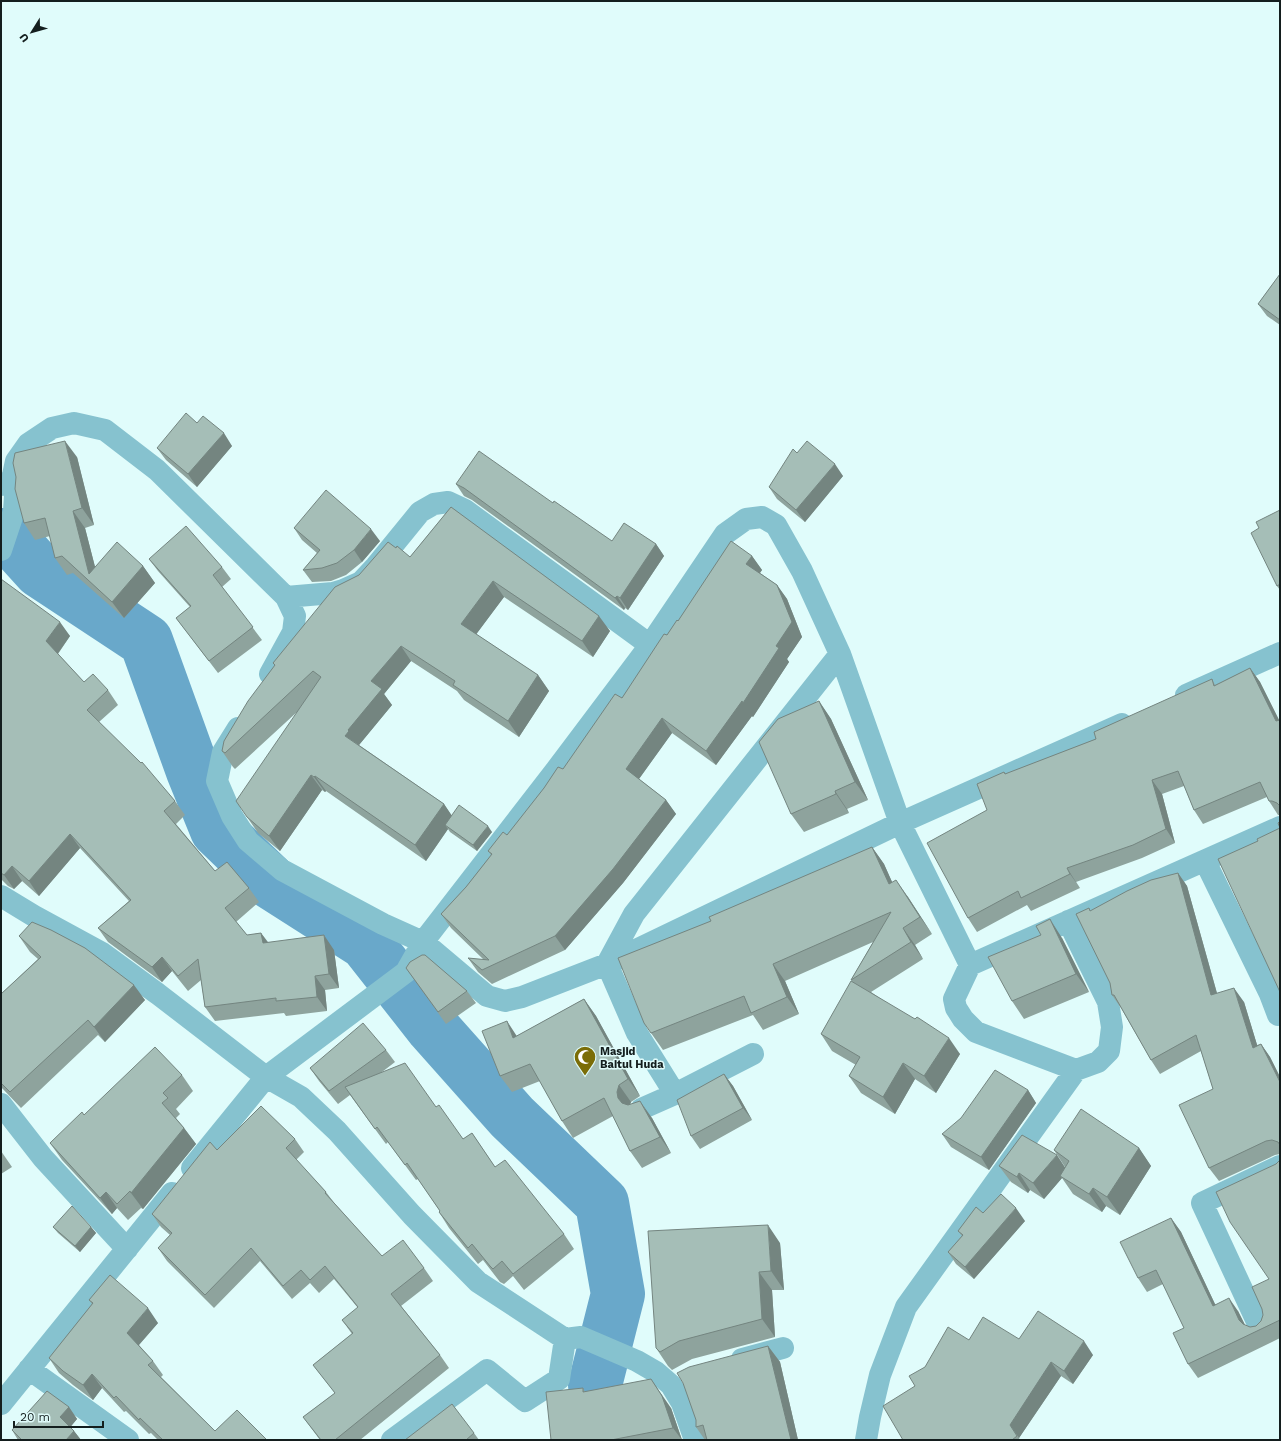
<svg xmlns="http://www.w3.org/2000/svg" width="1281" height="1441" font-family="'Work Sans',sans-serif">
<rect width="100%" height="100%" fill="#e0fcfb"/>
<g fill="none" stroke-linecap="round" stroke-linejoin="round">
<path stroke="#69a8ca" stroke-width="54" d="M 1,535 L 13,541 L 40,571 L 146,641 L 193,771 L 217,830 L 272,883 L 366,943 L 432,1027 L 512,1117 L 602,1203 L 618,1294 L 595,1385 L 605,1440"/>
<path stroke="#86c2cf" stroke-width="22" d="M 1,485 L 12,480 L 16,461 L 28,444 L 52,428 L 74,423 L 105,430 L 157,470 L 286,597 L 295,616 L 293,632 L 270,674
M 1,550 L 14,511 L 15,496 L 12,480
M 286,597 L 333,593 L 343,590 L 361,582 L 376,566 L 420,512 L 434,504 L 448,502 L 465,510 L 650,645
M 1186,695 L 1280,653
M 238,728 L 223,752 L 217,781 L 232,816 L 248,841 L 282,870 L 383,924 L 423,942 L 487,996 L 505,1001 L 522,997 L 607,964 L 900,823 L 1122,724
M 1205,861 L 1270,994 L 1278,1015
M 1,896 L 34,916 L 102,953 L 158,994 L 266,1077 L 301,1097 L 337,1131 L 412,1215 L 478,1282 L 565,1339 L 581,1337 L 637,1361 L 656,1372 L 671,1385 L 682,1403 L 695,1440
M 970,965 L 954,999 L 956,1008 L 963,1019 L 976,1032 L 1076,1070
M 753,1054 L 675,1094 L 637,1033 L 607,964 L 634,914 L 840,654 L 900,823 L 970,965 L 1280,827
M 1,1104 L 43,1158 L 127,1249
M 641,1109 L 675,1094
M 192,1168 L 266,1077 L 406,972 L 423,942 L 556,770 L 650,645 L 725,534 L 746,519 L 762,517 L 776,525 L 802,571 L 840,654
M 1260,1328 L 1202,1203 L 1280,1166
M 742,1359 L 783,1348
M 29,1369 L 128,1440
M 1,1404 L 172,1193
M 392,1440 L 487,1370 L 525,1401 L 559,1379 L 565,1339
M 866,1440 L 870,1417 L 880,1375 L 906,1307 L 1076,1070 L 1098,1062 L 1109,1051 L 1112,1027 L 1108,1002 L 1068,921"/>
</g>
<path fill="#8ea39d" d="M 1280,274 L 1280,325 L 1267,316 L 1258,304 Z
M 197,423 L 232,446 L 197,487 L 166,460 L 157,448 Z
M 797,453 L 843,476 L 805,522 L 777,499 L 769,487 Z
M 77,457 L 94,525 L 85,528 L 95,567 L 143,566 L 155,583 L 124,618 L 73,573 L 67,575 L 55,558 L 50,536 L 35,540 L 24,523 Z
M 456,484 L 553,503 L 612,541 L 656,544 L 664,556 L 628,610 L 625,608 L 624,610 L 472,500 L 464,496 Z
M 451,507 L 610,631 L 593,657 L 504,597 L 476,634 L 538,675 L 549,691 L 519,737 L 464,700 L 457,691 L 411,661 L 384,694 L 392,705 L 359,745 L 444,804 L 452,816 L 492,832 L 477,851 L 450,832 L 448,829 L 426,861 L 326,791 L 325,792 L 322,790 L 280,851 L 258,833 L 247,817 L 297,712 L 235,769 L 233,767 L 222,751 L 275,666 L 273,663 L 359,575 L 396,548 L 410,557 Z
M 1280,510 L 1280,590 L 1277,586 L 1259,528 Z
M 294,528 L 380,541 L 362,562 L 346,575 L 331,581 L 312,582 L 303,570 L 317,553 L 302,540 Z
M 752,556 L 762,570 L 760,573 L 777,585 L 787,599 L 802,637 L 787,659 L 789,662 L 753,717 L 752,716 L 716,765 L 672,733 L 639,779 L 666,800 L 676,814 L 623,883 L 565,950 L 492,984 L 478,972 L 468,958 L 484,960 L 451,928 L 441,914 L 466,887 L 491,855 L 488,851 L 507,835 L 563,769 L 622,698 L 667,635 L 678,621 Z
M 149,559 L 222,567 L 231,579 L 222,587 L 262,640 L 218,673 L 176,618 L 190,607 L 158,571 Z
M 1,579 L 70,636 L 58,654 L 84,682 L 108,690 L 118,705 L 99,722 L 175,801 L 185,815 L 176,824 L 215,871 L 249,888 L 259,902 L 236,922 L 247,935 L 261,933 L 268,942 L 334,950 L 339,988 L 325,990 L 327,1011 L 286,1016 L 284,1013 L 215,1021 L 205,1007 L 201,980 L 188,991 L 172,971 L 162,982 L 108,942 L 98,928 L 129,901 L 80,848 L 39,896 L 22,881 L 14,889 L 8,886 L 1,879 Z
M 1250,668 L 1260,682 L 1279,720 L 1280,720 L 1280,815 L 1278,815 L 1269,801 L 1267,797 L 1203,824 L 1194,810 L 1184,786 L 1162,794 L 1175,843 L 1142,858 L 1076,882 L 1080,888 L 1031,911 L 1027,905 L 977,932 L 968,918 L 987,810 L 1004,772 L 1006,774 L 1096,739 L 1212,679 L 1215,685 Z
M 819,701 L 831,719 L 868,800 L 847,809 L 849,813 L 804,832 L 791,814 Z
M 872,847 L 884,864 L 892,882 L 908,897 L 932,934 L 915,945 L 923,959 L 871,992 L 960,1054 L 936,1093 L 915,1079 L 895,1114 L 861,1093 L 849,1076 L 856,1065 L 832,1051 L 821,1034 L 852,982 L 851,980 L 873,942 L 785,981 L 799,1014 L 763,1030 L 753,1015 L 663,1050 L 651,1033 L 711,921 Z
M 1178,873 L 1187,886 L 1217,993 L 1244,1002 L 1257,1045 L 1261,1044 L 1270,1057 L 1280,1077 L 1280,1154 L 1275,1155 L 1219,1181 L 1209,1168 L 1213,1089 L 1201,1051 L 1160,1074 L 1151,1060 L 1121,1008 L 1112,995 L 1110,983 L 1091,911 Z
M 19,936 L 145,1000 L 105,1042 L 98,1035 L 21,1108 L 1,1087 L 1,994 L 38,959 L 30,952 Z
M 1062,938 L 1089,992 L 1024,1019 L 1012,1001 Z
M 406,968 L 467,991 L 476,1003 L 446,1024 Z
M 584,999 L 596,1016 L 640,1096 L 631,1102 L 630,1104 L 652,1118 L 671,1153 L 642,1168 L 630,1151 L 613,1116 L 573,1138 L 562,1121 L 540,1081 L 512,1092 L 500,1076 L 517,1036 Z
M 386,1050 L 395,1062 L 382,1072 L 436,1107 L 463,1139 L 472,1133 L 495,1167 L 564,1234 L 574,1249 L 524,1290 L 513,1276 L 504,1284 L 500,1282 L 483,1260 L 478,1264 L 449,1228 L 439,1212 L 440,1211 L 418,1179 L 416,1180 L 388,1142 L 386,1144 L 350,1095 L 338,1104 L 319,1081 L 310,1068 Z
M 724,1074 L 733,1086 L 752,1120 L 700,1149 L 691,1136 Z
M 182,1075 L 193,1091 L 176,1109 L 180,1114 L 176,1118 L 184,1128 L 196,1144 L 143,1209 L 141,1208 L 128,1220 L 117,1208 L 112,1214 L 62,1160 L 50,1143 L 84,1115 Z
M 1028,1090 L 1036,1103 L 989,1170 L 951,1147 L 942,1134 Z
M 295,1139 L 304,1152 L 296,1160 L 326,1192 L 335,1204 L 382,1256 L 424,1268 L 433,1281 L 401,1306 L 440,1355 L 449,1368 L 360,1440 L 320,1440 L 303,1417 L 335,1393 L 313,1365 L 352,1334 L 342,1320 L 358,1308 L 334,1279 L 319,1293 L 310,1283 L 292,1299 L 260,1261 L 214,1308 L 167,1261 L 158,1248 L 170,1235 L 161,1227 L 152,1214 L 217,1150 Z
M 1139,1148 L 1151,1166 L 1120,1215 L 1106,1206 L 1102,1212 L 1073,1194 L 1062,1178 L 1044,1199 L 1030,1190 L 1028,1193 L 1011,1182 L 999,1166 L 1065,1167 L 1054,1150 Z
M 1,1151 L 12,1167 L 1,1174 Z
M 1280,1160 L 1280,1338 L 1198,1378 L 1188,1364 L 1184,1328 L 1163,1284 L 1147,1292 L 1138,1278 L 1171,1218 L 1181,1232 L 1215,1304 L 1238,1311 L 1245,1325 L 1250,1327 L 1256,1326 L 1261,1321 L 1263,1315 L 1269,1279 L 1276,1164 Z
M 983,1213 L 1025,1221 L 974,1279 L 956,1264 L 948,1252 L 962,1236 L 958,1231 Z
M 53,1227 L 91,1227 L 96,1233 L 80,1252 L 58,1233 Z
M 780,1243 L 784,1290 L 772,1290 L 775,1337 L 692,1359 L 672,1370 L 668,1366 L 656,1348 Z
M 89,1300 L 158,1323 L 139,1345 L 153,1361 L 163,1375 L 161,1377 L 215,1431 L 267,1440 L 158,1440 L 151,1433 L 149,1434 L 126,1411 L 124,1412 L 102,1388 L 93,1400 L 73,1385 L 59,1373 L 49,1358 L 92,1304 Z
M 1019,1339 L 1093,1355 L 1073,1384 L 1061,1376 L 1019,1438 L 1020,1440 L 903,1440 L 915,1386 L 969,1340 Z
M 768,1346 L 780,1362 L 798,1440 L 705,1440 L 696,1427 Z
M 583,1388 L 585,1392 L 671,1408 L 682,1440 L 551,1440 Z
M 69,1407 L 77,1419 L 70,1427 L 74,1431 L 81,1440 L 18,1440 L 12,1430 Z
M 474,1433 L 479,1440 L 405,1440 Z"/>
<path fill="#748580" d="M 224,433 L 232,446 L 197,487 L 188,474 Z
M 65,441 L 77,457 L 94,525 L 82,508 Z
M 835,464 L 843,476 L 805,522 L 796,510 Z
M 73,511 L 85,528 L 101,590 L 89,574 Z
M 371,529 L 380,541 L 362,562 L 354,550 Z
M 656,544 L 664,556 L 628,610 L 620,598 Z
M 752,556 L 762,570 L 756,578 L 746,564 Z
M 143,566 L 155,583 L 124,618 L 112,602 Z
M 493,581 L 504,597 L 472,640 L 461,624 Z
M 777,585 L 787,599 L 802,637 L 787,659 L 789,662 L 753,717 L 752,716 L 716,765 L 706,751 L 776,646 Z
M 617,596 L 625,608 L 624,610 L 615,598 Z
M 599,616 L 610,631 L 593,657 L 582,641 Z
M 60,622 L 70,636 L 56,656 L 46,641 Z
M 401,646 L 411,661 L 384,694 L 392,705 L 359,745 L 345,736 L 371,681 Z
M 1250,668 L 1260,682 L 1280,722 L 1276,721 Z
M 538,675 L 549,691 L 519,737 L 508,721 Z
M 819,701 L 831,719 L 868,800 L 855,782 Z
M 662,718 L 672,733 L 636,783 L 626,769 Z
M 311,775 L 322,790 L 280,851 L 269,836 Z
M 315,776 L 326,791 L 325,792 L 314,777 Z
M 1152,780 L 1162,794 L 1175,843 L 1166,829 Z
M 835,791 L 847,809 L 849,813 L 836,794 Z
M 666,800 L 676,814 L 623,883 L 565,950 L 555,936 Z
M 444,804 L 454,819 L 445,825 L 448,829 L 426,861 L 415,845 Z
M 488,826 L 492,832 L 477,851 L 473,845 Z
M 70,834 L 80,848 L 39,896 L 29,881 Z
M 872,847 L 884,864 L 901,902 L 889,884 Z
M 12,866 L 22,881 L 14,889 L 4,875 Z
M 1067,868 L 1076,882 L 1080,888 L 1070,874 Z
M 1178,873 L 1187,886 L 1221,1008 L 1211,995 Z
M 896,880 L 908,897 L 932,934 L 920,917 Z
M 1050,919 L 1062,938 L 1089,992 L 1076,974 Z
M 903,928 L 915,945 L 923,959 L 911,942 Z
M 261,933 L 271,947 L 263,943 Z
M 324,935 L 334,950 L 339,988 L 329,974 Z
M 162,957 L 172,971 L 162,982 L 152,967 Z
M 773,964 L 785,981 L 799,1014 L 787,997 Z
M 315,976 L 325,990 L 327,1011 L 317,997 Z
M 134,985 L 145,1000 L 105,1042 L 94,1027 Z
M 1234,988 L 1244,1002 L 1262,1061 L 1253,1048 Z
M 584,999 L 596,1016 L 640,1096 L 628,1079 Z
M 507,1021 L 518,1038 L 513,1038 Z
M 949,1038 L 960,1054 L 936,1093 L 924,1076 Z
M 1261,1044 L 1270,1057 L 1280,1077 L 1280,1082 Z
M 903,1063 L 915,1079 L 895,1114 L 883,1097 Z
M 724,1074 L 733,1086 L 752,1120 L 743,1108 Z
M 619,1085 L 631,1102 L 629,1108 L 630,1114 L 618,1098 L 617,1092 Z
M 1028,1090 L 1036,1103 L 989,1170 L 981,1157 Z
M 640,1101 L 652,1118 L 671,1153 L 660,1137 Z
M 184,1128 L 196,1144 L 143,1209 L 131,1193 Z
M 1139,1148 L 1151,1166 L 1120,1215 L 1107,1197 Z
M 1057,1155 L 1068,1172 L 1060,1176 L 1062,1178 L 1044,1199 L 1033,1183 Z
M 1019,1173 L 1030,1190 L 1028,1193 L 1017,1177 Z
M 1093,1188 L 1106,1206 L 1102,1212 L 1089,1194 Z
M 106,1192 L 117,1208 L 112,1214 L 100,1198 Z
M 1016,1208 L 1025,1221 L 974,1279 L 965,1267 Z
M 1171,1218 L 1181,1232 L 1222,1319 L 1213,1306 Z
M 768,1225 L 780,1243 L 784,1290 L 771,1271 Z
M 91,1227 L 96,1233 L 80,1252 L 75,1246 Z
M 759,1272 L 772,1290 L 775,1337 L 762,1319 Z
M 1229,1298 L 1238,1311 L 1249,1333 L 1239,1320 Z
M 148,1308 L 158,1323 L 137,1347 L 127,1333 Z
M 1084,1341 L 1093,1355 L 1073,1384 L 1064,1371 Z
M 768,1346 L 780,1362 L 798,1440 L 791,1440 Z
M 1051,1362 L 1061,1376 L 1019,1438 L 1010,1425 Z
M 92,1374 L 102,1388 L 93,1400 L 83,1385 Z
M 651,1379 L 671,1408 L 682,1440 L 673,1428 Z
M 69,1407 L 77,1419 L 68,1430 L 60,1417 Z
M 74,1431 L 81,1440 L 66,1440 Z"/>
<path fill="#a5beb7" stroke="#748580" d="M 1280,274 L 1280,320 L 1258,304 Z
M 186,413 L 197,423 L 203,416 L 224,433 L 188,474 L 157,448 Z
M 65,441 L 82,508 L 73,511 L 89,574 L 117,542 L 143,566 L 112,602 L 62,556 L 55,558 L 45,518 L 24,523 L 15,489 L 16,477 L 13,463 L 15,453 Z
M 807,441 L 835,464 L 796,510 L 769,487 L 793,449 L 797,453 Z
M 479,451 L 553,503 L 554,501 L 612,541 L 624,523 L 656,544 L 620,598 L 617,596 L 615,598 L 464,488 L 456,484 Z
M 326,490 L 371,529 L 354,550 L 337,563 L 322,568 L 303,570 L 320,550 L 294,528 Z
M 451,507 L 599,616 L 582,641 L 493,581 L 461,624 L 538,675 L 508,721 L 453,685 L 455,681 L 401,646 L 371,681 L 382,689 L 348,730 L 349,731 L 345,736 L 444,804 L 415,845 L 315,776 L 314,777 L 311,775 L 269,836 L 247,817 L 236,801 L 321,677 L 313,671 L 225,753 L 222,751 L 224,741 L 248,701 L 275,665 L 273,663 L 335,587 L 359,575 L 388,542 L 396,548 L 397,546 L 410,557 Z
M 1280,510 L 1280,584 L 1277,586 L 1251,533 L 1259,528 L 1256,522 Z
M 186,526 L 222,567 L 213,575 L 253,627 L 209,661 L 176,618 L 191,606 L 149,559 Z
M 731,541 L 752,556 L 746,564 L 777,585 L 792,622 L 776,646 L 779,648 L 743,703 L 742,701 L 706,751 L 662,718 L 626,769 L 666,800 L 613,869 L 555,936 L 482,970 L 468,958 L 489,960 L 441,914 L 466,887 L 492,854 L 488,851 L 503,832 L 507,835 L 544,788 L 558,767 L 563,769 L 615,694 L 622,698 L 664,634 L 667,635 L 677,620 L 678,621 Z
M 1,579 L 60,622 L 46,641 L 84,682 L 93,674 L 108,690 L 87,710 L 141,763 L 142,762 L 175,801 L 164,811 L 215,871 L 227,862 L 249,888 L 225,908 L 247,935 L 261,933 L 263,943 L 324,935 L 329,974 L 315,976 L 317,997 L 276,1001 L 276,998 L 205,1007 L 198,959 L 178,976 L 162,957 L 152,967 L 98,928 L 131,900 L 70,834 L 29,881 L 12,866 L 4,875 L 1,873 Z
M 1250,668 L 1276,721 L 1280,720 L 1280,806 L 1277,803 L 1272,801 L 1269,801 L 1260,782 L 1194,810 L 1178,771 L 1152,780 L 1166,829 L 1133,845 L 1067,868 L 1070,874 L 1021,898 L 1018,891 L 968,918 L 927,843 L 987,810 L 977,784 L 1004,772 L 1005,774 L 1096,739 L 1094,732 L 1212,679 L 1214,686 Z
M 819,701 L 855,782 L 835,791 L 836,794 L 791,814 L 759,742 L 778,719 Z
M 459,805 L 488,826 L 473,845 L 445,825 Z
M 1280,821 L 1280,992 L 1218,859 L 1258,841 L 1257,839 L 1280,828 L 1278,823 Z
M 872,847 L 889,884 L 896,880 L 920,917 L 903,928 L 911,942 L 851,980 L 891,912 L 773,964 L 787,997 L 751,1013 L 744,996 L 651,1033 L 644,1023 L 618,958 L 711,921 L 709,917 Z
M 1178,873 L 1211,995 L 1234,988 L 1253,1048 L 1261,1044 L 1280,1082 L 1280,1145 L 1278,1142 L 1272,1140 L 1266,1141 L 1209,1168 L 1179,1105 L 1213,1089 L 1196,1035 L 1151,1060 L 1114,995 L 1112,995 L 1110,983 L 1076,914 L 1089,908 L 1090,911 L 1127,891 L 1151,880 Z
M 1050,919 L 1076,974 L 1012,1001 L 988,957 L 1041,935 L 1036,926 Z
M 32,922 L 51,930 L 85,948 L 134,985 L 94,1027 L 88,1020 L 10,1092 L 1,1083 L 1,994 L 41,957 L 19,936 Z
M 422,955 L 425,955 L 467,991 L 438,1012 L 406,968 L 410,962 Z
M 851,981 L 915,1019 L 917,1017 L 949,1038 L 924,1076 L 903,1063 L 883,1097 L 849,1076 L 860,1057 L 821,1034 Z
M 584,999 L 628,1079 L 619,1085 L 617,1092 L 618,1098 L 622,1103 L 628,1105 L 640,1101 L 660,1137 L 630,1151 L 604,1098 L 562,1121 L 530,1064 L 500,1076 L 482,1031 L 507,1021 L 513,1038 Z
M 363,1023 L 386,1050 L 329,1091 L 310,1068 Z
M 155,1047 L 182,1075 L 163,1093 L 168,1098 L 162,1103 L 184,1128 L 131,1193 L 130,1191 L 117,1204 L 106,1192 L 100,1198 L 50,1143 L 82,1112 L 84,1115 Z
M 405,1063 L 436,1107 L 439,1105 L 463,1139 L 472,1133 L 495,1167 L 505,1160 L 564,1234 L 513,1274 L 502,1261 L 493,1269 L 490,1266 L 472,1244 L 468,1248 L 439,1212 L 440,1211 L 407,1163 L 405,1165 L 377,1127 L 375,1129 L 345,1087 Z
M 995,1070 L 1028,1090 L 981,1157 L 942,1134 L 961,1118 Z
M 724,1074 L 743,1108 L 691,1136 L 677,1100 Z
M 261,1106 L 295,1139 L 286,1148 L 326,1192 L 325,1193 L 382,1256 L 403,1240 L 424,1268 L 391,1294 L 440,1355 L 335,1440 L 321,1440 L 303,1417 L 335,1393 L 313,1365 L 353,1333 L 342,1320 L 358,1307 L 325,1266 L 310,1280 L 301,1270 L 283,1286 L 251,1248 L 205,1295 L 158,1248 L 172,1233 L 152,1214 L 210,1142 L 217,1150 Z
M 1081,1109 L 1139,1148 L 1107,1197 L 1093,1188 L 1089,1194 L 1060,1176 L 1069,1161 L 1054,1150 Z
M 1022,1135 L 1057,1155 L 1033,1183 L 1019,1173 L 1017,1177 L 999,1166 Z
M 1280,1160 L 1280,1320 L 1188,1364 L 1173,1333 L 1184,1328 L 1156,1270 L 1138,1278 L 1120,1242 L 1171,1218 L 1213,1306 L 1229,1298 L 1239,1320 L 1243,1324 L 1250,1327 L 1256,1326 L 1261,1321 L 1263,1315 L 1262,1309 L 1252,1287 L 1269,1279 L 1230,1222 L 1216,1192 L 1276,1164 Z
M 1001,1194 L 1016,1208 L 965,1267 L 948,1252 L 963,1235 L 958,1231 L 976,1207 L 983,1213 Z
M 72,1206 L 91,1227 L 75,1246 L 53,1227 Z
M 768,1225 L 771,1271 L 759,1272 L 762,1319 L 679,1341 L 660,1352 L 656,1348 L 648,1231 Z
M 110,1275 L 148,1308 L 127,1333 L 153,1361 L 148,1365 L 215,1431 L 237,1410 L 267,1440 L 163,1440 L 140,1418 L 139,1420 L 116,1396 L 114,1398 L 92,1374 L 83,1385 L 63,1371 L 49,1358 L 93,1303 L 89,1300 Z
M 1038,1311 L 1084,1341 L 1064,1371 L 1051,1362 L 1010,1425 L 1017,1436 L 1012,1440 L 903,1440 L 883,1406 L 915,1386 L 909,1376 L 925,1367 L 948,1327 L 969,1340 L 983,1317 L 1019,1339 Z
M 768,1346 L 791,1440 L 707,1440 L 703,1425 L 696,1427 L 696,1420 L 683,1383 L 677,1373 L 689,1367 Z
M 651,1379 L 662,1396 L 673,1428 L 611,1440 L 551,1440 L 546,1392 L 583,1388 L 583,1392 Z
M 47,1391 L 69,1407 L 60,1417 L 74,1431 L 66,1440 L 22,1440 L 12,1430 Z
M 452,1404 L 474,1433 L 466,1440 L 405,1440 Z"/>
<defs>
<g id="mosque-pin" transform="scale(1.15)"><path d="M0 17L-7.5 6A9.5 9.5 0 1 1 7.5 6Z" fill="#7b6d07" stroke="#e0fcfb"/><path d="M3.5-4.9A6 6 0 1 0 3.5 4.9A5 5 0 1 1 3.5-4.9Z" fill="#fff"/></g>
</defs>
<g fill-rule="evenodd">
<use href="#mosque-pin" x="585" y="1057"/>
</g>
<g text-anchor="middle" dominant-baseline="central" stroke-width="3" stroke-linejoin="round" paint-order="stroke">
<g font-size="11" font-weight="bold" fill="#141e1e" stroke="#e0fcfb" text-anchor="start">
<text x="600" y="1051">Masjid<tspan x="600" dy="13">Baitul Huda</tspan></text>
</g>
</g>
<rect width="1281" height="1441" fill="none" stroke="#141e1e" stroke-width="4"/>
<g transform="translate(32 32) rotate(233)" stroke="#e0fcfb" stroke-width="3" paint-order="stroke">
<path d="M0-3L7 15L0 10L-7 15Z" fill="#141e1e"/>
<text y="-6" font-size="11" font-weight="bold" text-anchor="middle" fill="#141e1e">U</text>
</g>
<path d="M14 1421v6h89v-6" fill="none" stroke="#141e1e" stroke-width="2"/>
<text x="20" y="1421" font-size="12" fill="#141e1e" stroke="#e0fcfb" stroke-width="3" paint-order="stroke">20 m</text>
</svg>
